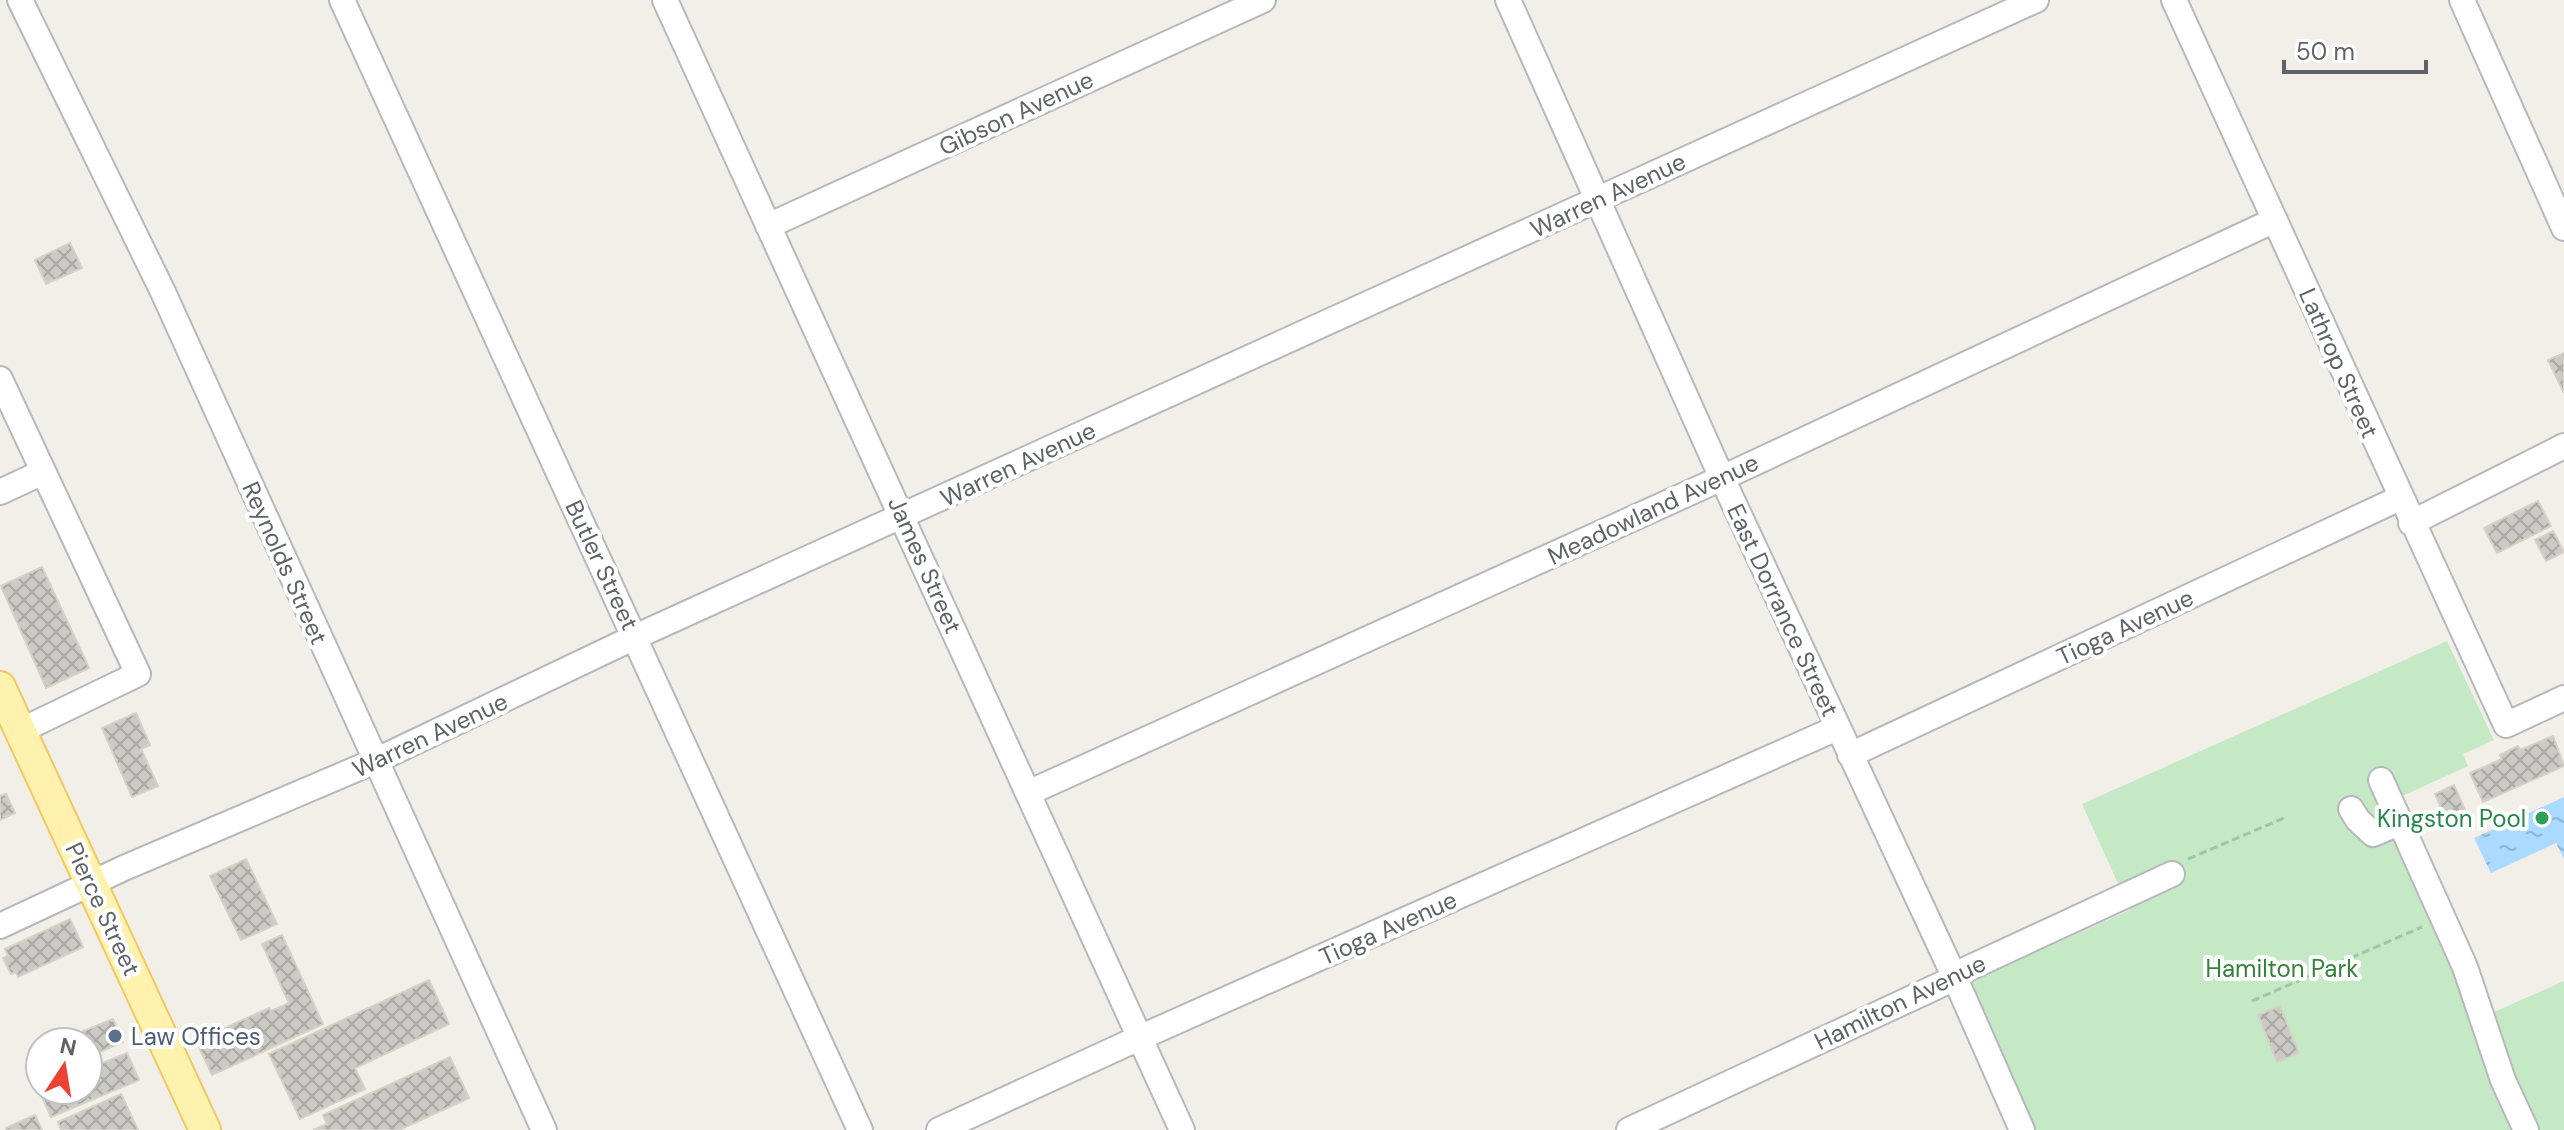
<svg xmlns="http://www.w3.org/2000/svg" width="2564" height="1130" font-family="'DM Sans',sans-serif">
<defs>
<pattern id="water-ripples" width="26" height="14" patternUnits="userSpaceOnUse" patternTransform="scale(2)"><rect width="26" height="14" fill="#aadaff"/><path d="M2 4q2-2 4 0t4 0M15 11q2-2 4 0t4 0" fill="none" stroke="#8eb4d2"/></pattern>
<pattern id="building-cross-hatch" width="8" height="8" patternUnits="userSpaceOnUse" patternTransform="scale(2)"><rect width="8" height="8" fill="#cccac5"/><path d="M0 0l8 8M0 8l8-8" fill="none" stroke="#a9a8a4"/></pattern>
</defs>
<rect width="100%" height="100%" fill="#f1efe8"/>
<path fill="#c5e8c5" d="M 2447,641 L 2494,740 L 2463,754 L 2468,766 L 2387,803 L 2483,1017 L 2564,981 L 2564,1130 L 2036,1130 L 1970,982 L 2130,910 L 2082,804 Z"/>
<path fill="url(#water-ripples)" d="M 2564,797 L 2564,859 L 2556,843 L 2491,873 L 2474,838 Z"/>
<path fill="url(#building-cross-hatch)" stroke="#d6d1c6" stroke-width="2" d="M 70,243 L 82,268 L 46,284 L 35,260 Z
M 2564,353 L 2564,393 L 2548,360 Z
M 2538,501 L 2551,526 L 2497,553 L 2484,528 Z
M 2553,531 L 2564,552 L 2546,561 L 2535,540 Z
M 42,567 L 89,668 L 46,688 L 1,586 Z
M 136,713 L 150,745 L 141,749 L 158,786 L 132,797 L 102,728 Z
M 2553,736 L 2564,766 L 2483,802 L 2470,773 L 2502,759 L 2500,755 L 2518,746 L 2520,750 Z
M 2454,785 L 2466,812 L 2447,821 L 2435,794 Z
M 6,794 L 15,813 L 0,820 L 0,796 Z
M 246,859 L 277,924 L 241,940 L 210,876 Z
M 70,919 L 83,947 L 18,977 L 16,972 L 11,974 L 3,958 L 8,956 L 5,949 Z
M 282,935 L 323,1024 L 212,1075 L 196,1041 L 269,1008 L 271,1011 L 289,1003 L 262,944 Z
M 429,980 L 449,1024 L 355,1068 L 365,1089 L 300,1119 L 269,1054 Z
M 2280,1006 L 2299,1053 L 2277,1062 L 2258,1015 Z
M 113,1019 L 123,1042 L 88,1057 L 88,1042 L 79,1042 L 76,1034 Z
M 127,1053 L 139,1080 L 51,1117 L 39,1090 L 88,1090 L 88,1069 Z
M 450,1057 L 469,1098 L 399,1130 L 313,1130 L 327,1124 L 323,1115 Z
M 121,1094 L 138,1130 L 61,1130 L 58,1122 Z
M 35,1115 L 42,1130 L 7,1130 L 6,1128 Z"/>
<g fill="none" stroke-linecap="round" stroke-linejoin="round">
<g stroke="#b5b8bc" stroke-width="28">
<path id="minor" d="M 20,0 L 163,292 L 544,1130
M 342,0 L 860,1130
M 665,0 L 1182,1130
M 1508,0 L 1722,478 L 1955,978 L 2022,1130
M 2174,0 L 2506,725 L 2564,698
M 2462,0 L 2564,228
M 768,226 L 1263,0
M 0,379 L 138,674 L 20,731
M 0,492 L 43,472
M 2411,523 L 2564,446
M 1850,755 L 2400,498
M 2381,780 L 2465,967 L 2503,1080 L 2526,1130
M 1028,793 L 1722,478 L 2275,220
M 2351,809 L 2358,820 L 2373,834 L 2399,823
M 0,926 L 124,868 L 375,761 L 635,637 L 2036,0
M 939,1130 L 1139,1038 L 1837,728
M 1629,1130 L 1955,978 L 1967,969 L 2172,874"/>
</g>
<g stroke="#f2c960" stroke-width="34">
<path id="major" d="M 0,687 L 205,1130"/>
</g>
<path stroke="#9cc7a9" stroke-width="3" stroke-dasharray="8 4" stroke-linecap="butt" d="M 2188,859 L 2284,818
M 2252,1001 L 2422,927"/>
<use href="#minor" stroke="#fff" stroke-width="24"/>
<use href="#major" stroke="#fff2af" stroke-width="30"/>
</g>
<circle fill="#2e9e5b" stroke="#fff" stroke-width="3" cx="2542" cy="818" r="8"/>
<circle fill="#5c6f8a" stroke="#fff" stroke-width="3" cx="115" cy="1036" r="8"/>
<g text-anchor="middle" dominant-baseline="central" stroke-width="8" stroke-linejoin="round" paint-order="stroke">
<g font-size="24" fill="#5f6368" stroke="#fff">
<text transform="translate(1016 113) rotate(-25)">Gibson Avenue</text>
<text transform="translate(1608 195) rotate(-25)">Warren Avenue</text>
<text transform="translate(2339 363) rotate(66)">Lathrop Street</text>
<text transform="translate(1018 464) rotate(-25)">Warren Avenue</text>
<text transform="translate(1653 509) rotate(-25)">Meadowland Avenue</text>
<text transform="translate(285 563) rotate(66)">Reynolds Street</text>
<text transform="translate(602 565) rotate(65)">Butler Street</text>
<text transform="translate(925 565) rotate(66)">James Street</text>
<text transform="translate(1783 610) rotate(65)">East Dorrance Street</text>
<text transform="translate(2125 627) rotate(-25)">Tioga Avenue</text>
<text transform="translate(430 735) rotate(-25)">Warren Avenue</text>
<text transform="translate(103 909) rotate(65)">Pierce Street</text>
<text transform="translate(1388 928) rotate(-24)">Tioga Avenue</text>
<text transform="translate(1900 1002) rotate(-26)">Hamilton Avenue</text>
</g>
<g font-size="24" fill="#27864d" stroke="#fff" text-anchor="end">
<text x="2526" y="818">Kingston Pool</text>
</g>
<g font-size="24" fill="#348238" stroke="#fff">
<text x="2282" y="968">Hamilton Park</text>
</g>
<g font-size="24" fill="#4e5e75" stroke="#fff" text-anchor="start">
<text x="131" y="1036">Law Offices</text>
</g>
</g>
<g transform="translate(64 1066) rotate(12)"><circle r="38" fill="#ffffff" stroke="#bfc1c3" stroke-width="2"/>
<path d="M0-6L14 30L0 20L-14 30Z" fill="#ea4335"/>
<text y="-12" font-size="22" font-weight="bold" text-anchor="middle" fill="#5f6368">N</text>
</g>
<path d="M2284 60v12h142v-12" fill="none" stroke="#5f6368" stroke-width="4"/>
<text x="2296" y="60" font-size="24" fill="#5f6368" stroke="#ffffff" stroke-width="6" paint-order="stroke">50 m</text>
</svg>
